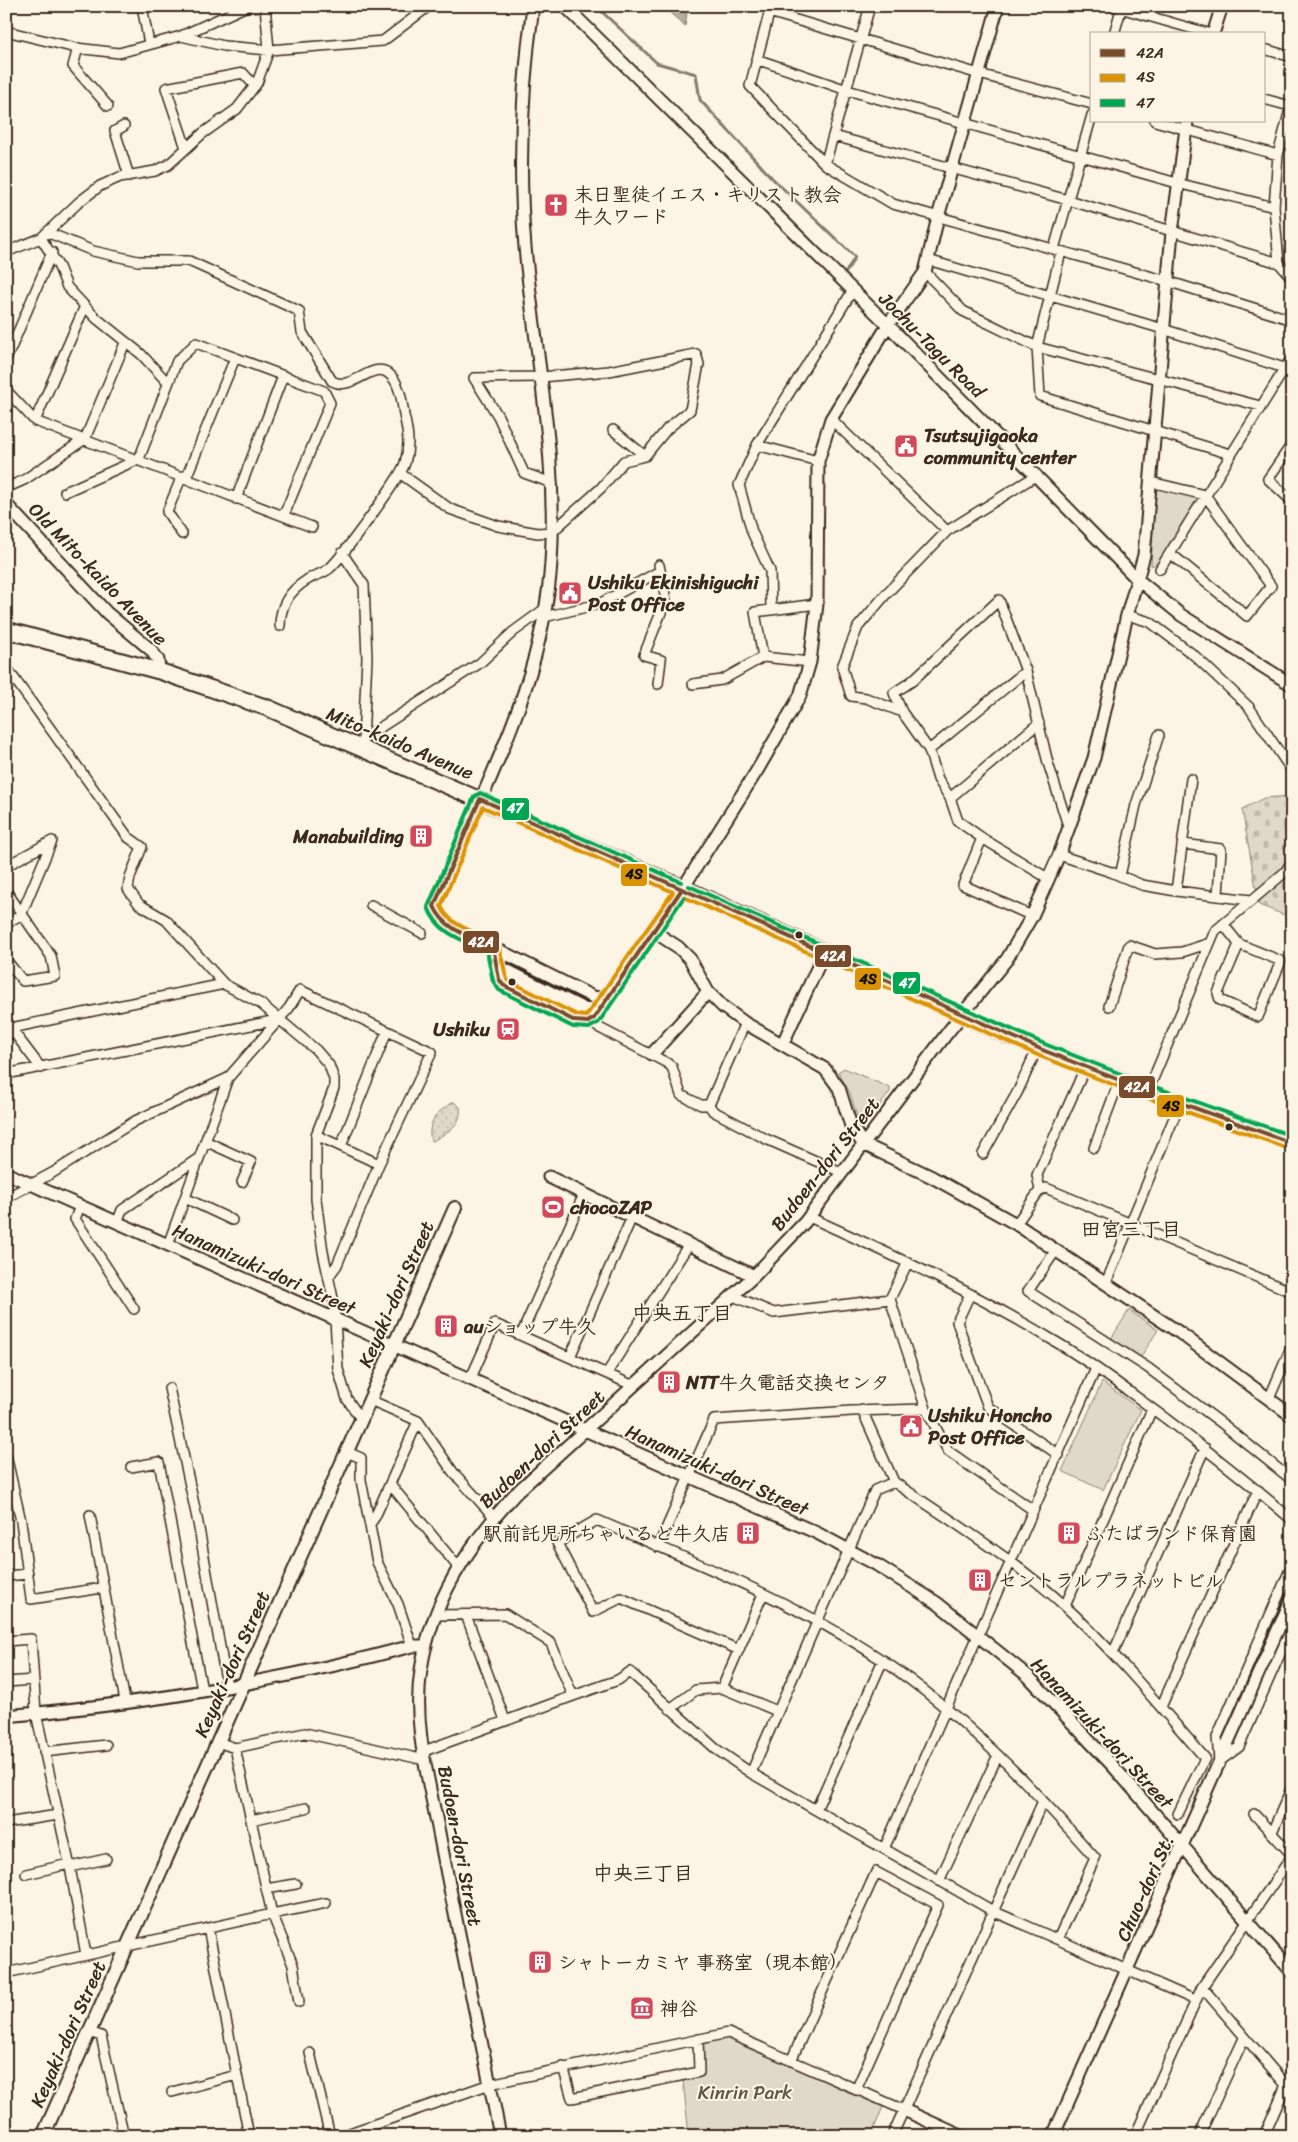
<svg xmlns="http://www.w3.org/2000/svg" width="1298" height="2142" font-family="Sriracha,'Klee One',sans-serif">
<defs>
<pattern id="grass-dots" width="8" height="8" patternUnits="userSpaceOnUse" patternTransform="scale(1.25)"><rect width="8" height="8" fill="#e0d8c8"/><path d="M2 2h.1M6 6h.1" fill="none" stroke="#c1baab" stroke-width="1.8" stroke-linecap="round"/></pattern>
<pattern id="cemetery-stones" width="16" height="16" patternUnits="userSpaceOnUse" patternTransform="scale(1.25)"><rect width="16" height="16" fill="#e0d8c8"/><path d="M2 7V4a2 2 0 0 1 4 0v3zM10 15v-3a2 2 0 0 1 4 0v3z" fill="#c1baab"/></pattern>
</defs>
<rect width="100%" height="100%" fill="#fcf5e5"/>
<filter id="ink" filterUnits="userSpaceOnUse"><feTurbulence type="fractalNoise" baseFrequency=".02" numOctaves="2"/><feDisplacementMap in="SourceGraphic" scale="10" xChannelSelector="R" yChannelSelector="G"/><feConvolveMatrix kernelMatrix="1 2 1 2 8 2 1 2 1" color-interpolation-filters="sRGB"/></filter>
<g filter="url(#ink)">
<path fill="url(#grass-dots)" stroke="#8e8173" d="M 454,1102 L 460,1107 C 463,1125 446,1133 433,1141 L 431,1141 C 426,1122 439,1109 454,1102 Z"/>
<path fill="url(#cemetery-stones)" stroke="#8e8173" d="M 1291,796 L 1292,797 L 1292,918 L 1259,905 L 1242,809 L 1264,798 Z"/>
<path fill="#e0d8c8" stroke="#8e8173" d="M 1155,486 L 1199,498 L 1160,562 L 1151,566 Z
M 844,1068 L 890,1088 L 890,1092 L 866,1123 L 858,1120 L 850,1093 L 838,1072 Z
M 1129,1310 L 1158,1330 L 1140,1358 L 1111,1339 Z
M 1102,1382 L 1141,1410 L 1103,1490 L 1062,1471 Z
M 726,2038 L 883,2107 L 871,2136 L 689,2136 L 683,2081 L 704,2076 L 703,2043 Z"/>
<path fill="#b7ad9e" stroke="#85796b" d="M 662,6 L 688,6 L 685,26 Z"/>
<g fill="none" stroke-linecap="round" stroke-linejoin="round">
<path stroke="#85796b" stroke-width="3" d="M 602,6 L 601,11 L 657,63 L 696,74 L 700,100 L 772,178 L 855,257 L 846,272"/>
<g stroke="#3b2a1e" stroke-width="12">
<path id="minor" d="M 142,6 L 149,44
M 771,6 L 750,86 L 825,164 L 893,204 L 1167,281 L 1292,320
M 1113,6 L 1211,34
M 769,12 L 979,74 L 1092,104
M 6,31 L 76,48 L 119,53 L 181,36 L 247,6
M 1114,34 L 1122,6
M 181,36 L 224,46 L 269,50 L 383,41 L 429,6
M 78,48 L 73,66 L 108,106
M 1264,49 L 1292,57
M 756,59 L 847,90 L 1177,183 L 1274,207
M 1264,99 L 1290,106
M 1292,102 L 1278,155 L 1274,207 L 1279,263 L 1292,278
M 1155,121 L 1278,155
M 124,126 L 115,131 L 129,176
M 834,136 L 1068,200 L 1279,263
M 186,148 L 166,88 L 243,73 L 255,86
M 825,164 L 870,6
M 49,233 L 93,251 L 138,261 L 189,261 L 299,311 L 302,332 L 332,381 C 353,392 372,361 388,373 C 400,382 402,401 404,415 C 408,432 410,446 405,463 C 401,477 342,557 330,568 C 323,574 314,575 307,580 C 289,591 280,606 280,626
M 41,238 L 59,267 L 67,287 L 96,318 L 141,354 L 168,383
M 1054,249 L 1092,115
M 6,252 L 41,238 L 79,202 L 100,186 L 120,177 L 155,171 L 168,165 L 202,134 L 237,109 L 257,83 L 269,50 L 265,6
M 1061,252 L 1037,347 L 1260,406
M 928,260 L 1163,329 L 1284,368
M 925,272 L 963,311 L 1037,347 L 1040,396 L 1230,454
M 6,360 L 52,252
M 6,390 L 35,421 L 312,527
M 831,419 L 947,531 L 887,593 L 858,627 L 842,667 L 851,696 L 866,698 L 902,712 L 894,693 L 912,681 L 999,600 L 1026,671 L 1048,763 L 1069,829
M 35,421 L 85,306
M 1292,444 L 1268,479 L 1292,501
M 757,445 L 818,461
M 401,474 L 450,509 L 498,526 L 538,533 L 552,532 L 601,488 L 624,461 L 645,456
M 182,476 L 167,512 L 182,534
M 186,478 L 235,358
M 1151,482 L 1205,495 L 1271,586 L 1247,616 L 1170,553
M 552,483 L 524,473 L 498,416 L 474,378 L 541,377 L 609,371 L 696,354 L 699,364 L 690,410 L 667,429 L 645,456 L 613,430
M 6,488 L 24,480 L 85,439 L 125,343
M 65,492 L 139,459 L 177,361 L 196,343 L 324,391 L 330,403 L 284,515
M 236,499 L 283,376
M 947,531 L 1037,475
M 342,553 L 364,585 L 367,658 L 363,740
M 1160,569 L 1292,357
M 771,609 L 770,571 L 752,532 L 739,485 L 757,445 L 853,290
M 1127,615 L 1150,622 L 1195,656 L 1249,707 L 1292,771
M 544,617 L 599,604 L 660,571
M 763,657 L 755,612 L 817,604
M 6,667 L 128,837 L 142,847 L 130,877 L 128,889 L 139,904 L 166,920 L 224,984 L 261,1004 L 316,1050 L 329,1065 L 334,1079 L 334,1088 L 316,1135 L 316,1199 L 323,1252 L 334,1303 L 338,1369 L 347,1399 L 361,1419
M 658,684 L 661,660 L 644,655 L 666,600 L 659,565
M 693,684 L 722,680 L 763,657 L 810,662
M 902,712 L 929,750 L 938,779 L 950,798 L 958,821 L 982,838
M 364,738 L 480,663 L 513,632 L 546,608
M 929,750 L 1026,671
M 950,798 L 1039,723
M 1183,844 L 1221,849 L 1218,895
M 1059,855 L 1111,872 L 1142,885 L 1176,891 L 1251,900
M 6,866 L 52,841
M 1120,876 L 1136,805 L 1159,735
M 6,891 L 51,956 L 55,976 L 23,981 L 6,960
M 1176,891 L 1191,779
M 371,905 L 422,933
M 1032,916 L 963,885 L 982,838 L 1049,879
M 6,923 L 21,915 L 52,841
M 1223,924 L 1239,944 L 1281,961 L 1258,1017 L 1220,1000 L 1218,993 L 1239,944
M 1109,1006 L 1129,945 L 1155,954 L 1182,952 L 1210,943
M 6,1022 L 41,1068
M 588,1022 L 667,1063 L 672,1067 L 681,1095 L 701,1105 L 709,1105
M 11,1028 L 224,984
M 6,1074 L 277,1020
M 1148,1091 L 1215,931 L 1264,890 L 1285,872 L 1292,862
M 709,1105 L 713,1111 L 766,1139 L 841,1172
M 709,1105 L 745,1023
M 316,1135 L 379,1164
M 205,1141 L 251,1162 L 242,1182
M 341,1146 L 387,1031
M 1094,1148 L 1120,1079
M 983,1154 L 1018,1091 L 1038,1047
M 1040,1190 L 1037,1175 L 1086,1066
M 6,1198 L 54,1172 L 135,1121 L 228,1078 L 289,1008 L 300,990 L 432,1052 L 379,1164 L 337,1265 L 329,1276
M 185,1198 L 232,1220
M 80,1206 L 75,1219 L 134,1309
M 809,1217 C 893,1255 977,1294 1056,1342 C 1094,1364 1129,1392 1165,1418 C 1208,1451 1251,1484 1292,1520
M 117,1223 L 122,1210 L 199,1158
M 1016,1224 L 1040,1190 L 1046,1188 L 1292,1292
M 168,1245 L 228,1078
M 1056,1250 L 1028,1291 L 1148,1368 L 1224,1425 L 1292,1480
M 908,1262 L 890,1299 L 926,1409 L 948,1451 L 1033,1510
M 1106,1283 L 1180,1103
M 970,1294 L 957,1322 L 988,1407 L 1059,1455
M 733,1296 L 774,1313 L 890,1299
M 521,1335 L 584,1194
M 570,1357 L 632,1217
M 607,1373 L 689,1244
M 470,1380 L 495,1324 L 634,1386
M 169,1388 L 198,1523 L 227,1686
M 1269,1399 L 1292,1345
M 370,1400 L 418,1421 L 453,1472 L 494,1517
M 862,1410 L 894,1482
M 347,1452 L 361,1458 L 361,1480 L 377,1562 L 398,1604 L 412,1646
M 6,1455 L 21,1521 L 31,1599 L 102,1588
M 131,1467 L 159,1462 L 202,1690
M 390,1484 L 458,1567
M 90,1515 L 125,1701
M 370,1524 L 375,1517 L 418,1421
M 658,1547 L 714,1420 L 852,1411 L 926,1409
M 6,1576 L 28,1574
M 1065,1606 L 1152,1409
M 436,1615 L 505,1614 L 551,1643 L 573,1696 L 618,1680 L 630,1672 L 716,1749 L 751,1773 L 993,1911 L 1195,2000
M 466,1615 L 505,1720
M 6,1641 L 31,1639 L 36,1713 L 70,1867 L 86,1955
M 739,1650 L 621,1598 L 593,1612 L 557,1543 L 597,1520 C 694,1562 794,1601 882,1660 C 963,1714 1031,1786 1095,1858 L 1058,1939
M 1113,1653 L 1205,1448
M 6,1682 L 34,1680
M 722,1688 L 763,1594
M 1161,1707 L 1258,1490
M 670,1709 L 696,1690 L 722,1688 L 777,1711
M 218,1742 L 235,1748 L 305,1733 L 425,1760
M 424,1751 L 573,1696
M 44,1752 L 106,1745
M 1219,1761 L 1217,1737 L 1292,1565
M 1220,1761 L 1239,1747 L 1292,1627
M 751,1773 L 875,1490 L 894,1482 C 952,1522 1014,1559 1066,1607 C 1116,1653 1160,1707 1205,1758 L 1178,1814
M 816,1810 L 883,1660
M 1254,1814 L 1292,1855
M 251,1820 L 306,1808
M 6,1823 L 58,1815
M 1272,1832 L 1292,1787
M 884,1849 L 1096,1368
M 70,1867 L 106,1859
M 26,1874 L 69,1864
M 939,1881 L 998,1755
M 266,1889 L 296,1884
M 208,1928 L 249,2136
M 6,1973 L 272,1914 L 235,1748
M 1202,1987 L 1292,2092
M 299,2002 L 293,1965 L 272,1914 L 326,1903
M 89,2032 L 101,2036 L 124,2136
M 310,2053 L 330,2136
M 791,2061 L 876,1872 L 938,1905 L 856,2090
M 563,2067 L 572,2098 L 699,2072 L 698,2039
M 172,2092 L 237,2075
M 341,2136 L 490,2084 L 728,2033 L 904,2110
M 892,2136 L 1043,1801
M 1135,2136 L 1202,1987 L 1292,1856
M 1199,2136 L 1244,2038
M 1264,2136 L 1286,2085"/>
</g>
<g stroke="#3b2a1e" stroke-width="15">
<path id="tertiary" d="M 533,6 C 522,85 518,167 525,247 C 535,356 560,464 550,575 C 539,692 479,799 434,906 L 436,913 L 444,923 L 593,997 L 599,998 L 609,995
M 565,6 L 888,325 L 1137,579 L 1181,615 L 1292,685
M 1213,34 L 1222,6
M 6,504 L 107,613 L 151,650 L 158,660 L 159,671
M 653,931 L 678,947 L 690,959 L 708,992 L 723,1007 L 745,1023 L 825,1069 L 839,1088 L 851,1126 L 863,1144 L 932,1177 L 1016,1224 L 1180,1333 L 1292,1416
M 493,947 L 499,979 L 503,985 L 575,1021 L 588,1022 L 594,1018 L 683,888 L 758,769 L 800,696 L 810,662 L 817,604 L 818,461 L 831,419 L 888,325 L 925,272 L 938,217 L 998,6
M 496,960 L 504,969 L 586,1010 L 595,1008 L 602,1001
M 783,1043 L 824,953
M 652,1054 L 708,992
M 6,1173 L 817,1533 L 877,1565 L 937,1603 L 1028,1676 L 1113,1766 L 1292,1972
M 549,1177 L 754,1276
M 6,1716 C 141,1704 282,1681 412,1646 L 426,1646
M 904,2110 L 961,2136
M 500,2136 C 481,2036 459,1938 440,1838 C 430,1784 412,1726 421,1670 C 431,1601 470,1543 516,1493 L 754,1276 L 805,1222 L 948,1032 L 1007,959 L 1032,916 L 1059,855 L 1094,758 L 1127,615 L 1144,555 L 1172,232 L 1187,121
M 1053,2136 L 1292,1598"/>
</g>
<g stroke="#3b2a1e" stroke-width="16">
<path id="secondary" d="M 43,2136 L 455,1208"/>
</g>
<g stroke="#3b2a1e" stroke-width="19">
<path id="trunk" d="M 6,630 L 159,671 L 268,708 L 683,888 L 1011,1037 L 1180,1103 L 1292,1143"/>
</g>
<use href="#minor" stroke="#fcf5e5" stroke-width="9"/>
<use href="#tertiary" stroke="#fcf5e5" stroke-width="11"/>
<use href="#secondary" stroke="#fcf5e5" stroke-width="12"/>
<use href="#trunk" stroke="#fcf5e5" stroke-width="15"/>
<g stroke="#fcf5e5" stroke-width="8">
<path id="bus-1" d="M 480,799 L 682,889 L 594,1018 L 588,1022 L 575,1021 L 503,985 L 499,979 L 493,947 C 471,937 444,930 434,906 Z
M 682,889 L 1045,1051 L 1150,1092 L 1292,1143"/>
</g>
<g stroke="#fcf5e5" stroke-width="8">
<path id="bus-2" d="M 483,807 L 673,892 L 586,1016 L 577,1015 L 507,980 L 498,943 C 479,932 450,928 441,906 Z
M 684,897 L 1042,1057 L 1148,1098 L 1290,1149"/>
</g>
<g stroke="#fcf5e5" stroke-width="8">
<path id="bus-3" d="M 681,882 L 480,793 L 474,797 L 428,907 C 437,933 464,941 487,951 L 493,981 L 499,990 L 573,1027 L 589,1028 L 599,1022 L 684,897
M 689,886 L 1047,1045 L 1152,1086 L 1292,1136"/>
</g>
<use href="#bus-1" stroke="#7a4b2a" stroke-width="4"/>
<use href="#bus-2" stroke="#db9304" stroke-width="4"/>
<use href="#bus-3" stroke="#00a651" stroke-width="4"/>
</g>
</g>
<defs>
<g id="church-square" transform="scale(1.25)"><rect x="-9" y="-9" width="18" height="18" rx="4" fill="#d1495b" stroke="#fcf5e5"/><path d="M-1.2-6h2.4v3.5h3.3v2.4h-3.3V6h-2.4V-.1h-3.3v-2.4h3.3Z" fill="#fff"/></g>
<g id="civic-square" transform="scale(1.25)"><rect x="-9" y="-9" width="18" height="18" rx="4" fill="#d1495b" stroke="#fcf5e5"/><path d="M-.6-6.5H3V-4.5H.6V-3L4-1V1h2V6H-6V1h2V-1L-.6-3ZM-1.2 2.5V6h2.4V2.5Z" fill="#fff"/></g>
<g id="building-square" transform="scale(1.25)"><rect x="-9" y="-9" width="18" height="18" rx="4" fill="#d1495b" stroke="#fcf5e5"/><path d="M-4-6H4V6H1V3H-1V6H-4ZM-2.5-4.3h1.7v1.8h-1.7ZM.8-4.3h1.7v1.8H.8ZM-2.5-1h1.7V.8h-1.7ZM.8-1h1.7V.8H.8Z" fill="#fff"/></g>
<g id="station-square" transform="scale(1.25)"><rect x="-9" y="-9" width="18" height="18" rx="4" fill="#d1495b" stroke="#fcf5e5"/><path d="M-3-6H3Q5-6 5-4V2Q5 4 3 4L4.5 6H3L1.5 4h-3L-3 6H-4.5L-3 4Q-5 4-5 2V-4Q-5-6-3-6ZM-3.5-4v3h7v-3ZM-3.5 1v1.5H-2V1ZM2 1v1.5H3.5V1Z" fill="#fff"/></g>
<g id="stadium-square" transform="scale(1.25)"><rect x="-9" y="-9" width="18" height="18" rx="4" fill="#d1495b" stroke="#fcf5e5"/><path d="M0-5a6.5 5 0 1 0 0 10a6.5 5 0 1 0 0-10ZM-3.5-1.8h7v3.6h-7Z" fill="#fff"/></g>
<g id="museum-square" transform="scale(1.25)"><rect x="-9" y="-9" width="18" height="18" rx="4" fill="#d1495b" stroke="#fcf5e5"/><path d="M0-6L6-3V-2H-6V-3ZM-5-1h2V3h-2ZM-1-1h2V3h-2ZM3-1h2V3H3ZM-6 4H6V6H-6Z" fill="#fff"/></g>
</defs>
<g fill-rule="evenodd">
<use href="#church-square" x="556" y="205"/>
<use href="#civic-square" x="906" y="446"/>
<use href="#civic-square" x="570" y="593"/>
<use href="#building-square" x="421" y="836"/>
<use href="#station-square" x="508" y="1029"/>
<use href="#stadium-square" x="553" y="1207"/>
<use href="#building-square" x="446" y="1326"/>
<use href="#building-square" x="669" y="1382"/>
<use href="#civic-square" x="911" y="1426"/>
<use href="#building-square" x="748" y="1533"/>
<use href="#building-square" x="1069" y="1533"/>
<use href="#building-square" x="980" y="1580"/>
<use href="#building-square" x="540" y="1962"/>
<use href="#museum-square" x="642" y="2008"/>
</g>
<g fill="#3b2a1e" stroke="#fcf5e5" stroke-width="2">
<circle cx="799" cy="935" r="4.5"/>
<circle cx="512" cy="982" r="4.5"/>
<circle cx="1229" cy="1127" r="4.5"/>
</g>
<g text-anchor="middle" dominant-baseline="central" stroke-width="4" stroke-linejoin="round" paint-order="stroke">
<g font-size="19" font-weight="bold" fill="#3b2a1e" stroke="#fcf5e5" text-anchor="start">
<text x="574" y="194">末日聖徒イエス・キリスト教会<tspan x="574" dy="22">牛久ワード</tspan></text>
<text x="924" y="435">Tsutsujigaoka<tspan x="924" dy="22">community center</tspan></text>
<text x="588" y="582">Ushiku Ekinishiguchi<tspan x="588" dy="22">Post Office</tspan></text>
<text x="404" y="836" text-anchor="end">Manabuilding</text>
<text x="490" y="1029" text-anchor="end">Ushiku</text>
<text x="570" y="1207">chocoZAP</text>
<text x="464" y="1326">auショップ牛久</text>
<text x="686" y="1382">NTT牛久電話交換センタ</text>
<text x="928" y="1415">Ushiku Honcho<tspan x="928" dy="22">Post Office</tspan></text>
<text x="730" y="1533" text-anchor="end">駅前託児所ちゃいるど牛久店</text>
<text x="1086" y="1533">ふたばランド保育園</text>
<text x="998" y="1580">セントラルプラネットビル</text>
<text x="558" y="1962">シャトーカミヤ 事務室（現本館）</text>
<text x="660" y="2008">神谷</text>
</g>
<g font-size="19" fill="#3b2a1e" stroke="#fcf5e5">
<text transform="translate(932 345) rotate(45)">Jochu-Tagu Road</text>
<text transform="translate(98 574) rotate(46)">Old Mito-kaido Avenue</text>
<text transform="translate(400 743) rotate(23)">Mito-kaido Avenue</text>
<text transform="translate(825 1164) rotate(-52)">Budoen-dori Street</text>
<text transform="translate(264 1269) rotate(24)">Hanamizuki-dori Street</text>
<text transform="translate(396 1294) rotate(-66)">Keyaki-dori Street</text>
<text transform="translate(542 1449) rotate(-43)">Budoen-dori Street</text>
<text transform="translate(717 1470) rotate(24)">Hanamizuki-dori Street</text>
<text transform="translate(232 1664) rotate(-66)">Keyaki-dori Street</text>
<text transform="translate(1102 1733) rotate(47)">Hanamizuki-dori Street</text>
<text transform="translate(460 1846) rotate(79)">Budoen-dori Street</text>
<text transform="translate(1145 1888) rotate(-66)">Chuo-dori St.</text>
<text transform="translate(68 2034) rotate(-66)">Keyaki-dori Street</text>
</g>
<g font-size="19" fill="#645648" stroke="#fcf5e5">
<text x="745" y="2092">Kinrin Park</text>
</g>
<g font-size="20" font-weight="bold" fill="#3b2a1e" stroke="#fcf5e5">
<text x="1131" y="1229">田宮三丁目</text>
<text x="682" y="1313">中央五丁目</text>
<text x="643" y="1873">中央三丁目</text>
</g>
</g>
<g stroke="#fcf5e5" stroke-width="2">
<rect x="501" y="797" width="29" height="24" rx="5" fill="#00a651"/>
<rect x="620" y="863" width="28" height="24" rx="5" fill="#db9304"/>
<rect x="462" y="930" width="38" height="24" rx="5" fill="#7a4b2a"/>
<rect x="814" y="944" width="38" height="24" rx="5" fill="#7a4b2a"/>
<rect x="854" y="967" width="28" height="24" rx="5" fill="#db9304"/>
<rect x="892" y="971" width="29" height="24" rx="5" fill="#00a651"/>
<rect x="1118" y="1075" width="38" height="24" rx="5" fill="#7a4b2a"/>
<rect x="1156" y="1094" width="29" height="24" rx="5" fill="#db9304"/>
</g>
<g font-size="14" text-anchor="middle" font-weight="bold" fill="#fff">
<text x="515" y="813">47</text>
<text x="481" y="947">42A</text>
<text x="833" y="961">42A</text>
<text x="907" y="988">47</text>
<text x="1137" y="1092">42A</text>
</g>
<g font-size="14" text-anchor="middle" font-weight="bold" fill="#111">
<text x="634" y="879">4S</text>
<text x="868" y="984">4S</text>
<text x="1171" y="1111">4S</text>
</g>
<rect width="1298" height="2142" fill="none" stroke="#fcf5e5" stroke-width="25"/>
<rect x="12" y="12" width="1273" height="2117" fill="none" stroke="#3b2a1e" stroke-width="2" filter="url(#ink)"/>
<rect x="1090" y="32" width="175" height="90" fill="#fcf5e5" stroke="#afa495"/>
<rect x="1100" y="49" width="25" height="8" fill="#7a4b2a" stroke="#afa495"/>
<text x="1136" y="58" font-size="15" fill="#3b2a1e">42A</text>
<rect x="1100" y="74" width="25" height="8" fill="#db9304" stroke="#afa495"/>
<text x="1136" y="82" font-size="15" fill="#3b2a1e">4S</text>
<rect x="1100" y="99" width="25" height="8" fill="#00a651" stroke="#afa495"/>
<text x="1136" y="108" font-size="15" fill="#3b2a1e">47</text>
</svg>
